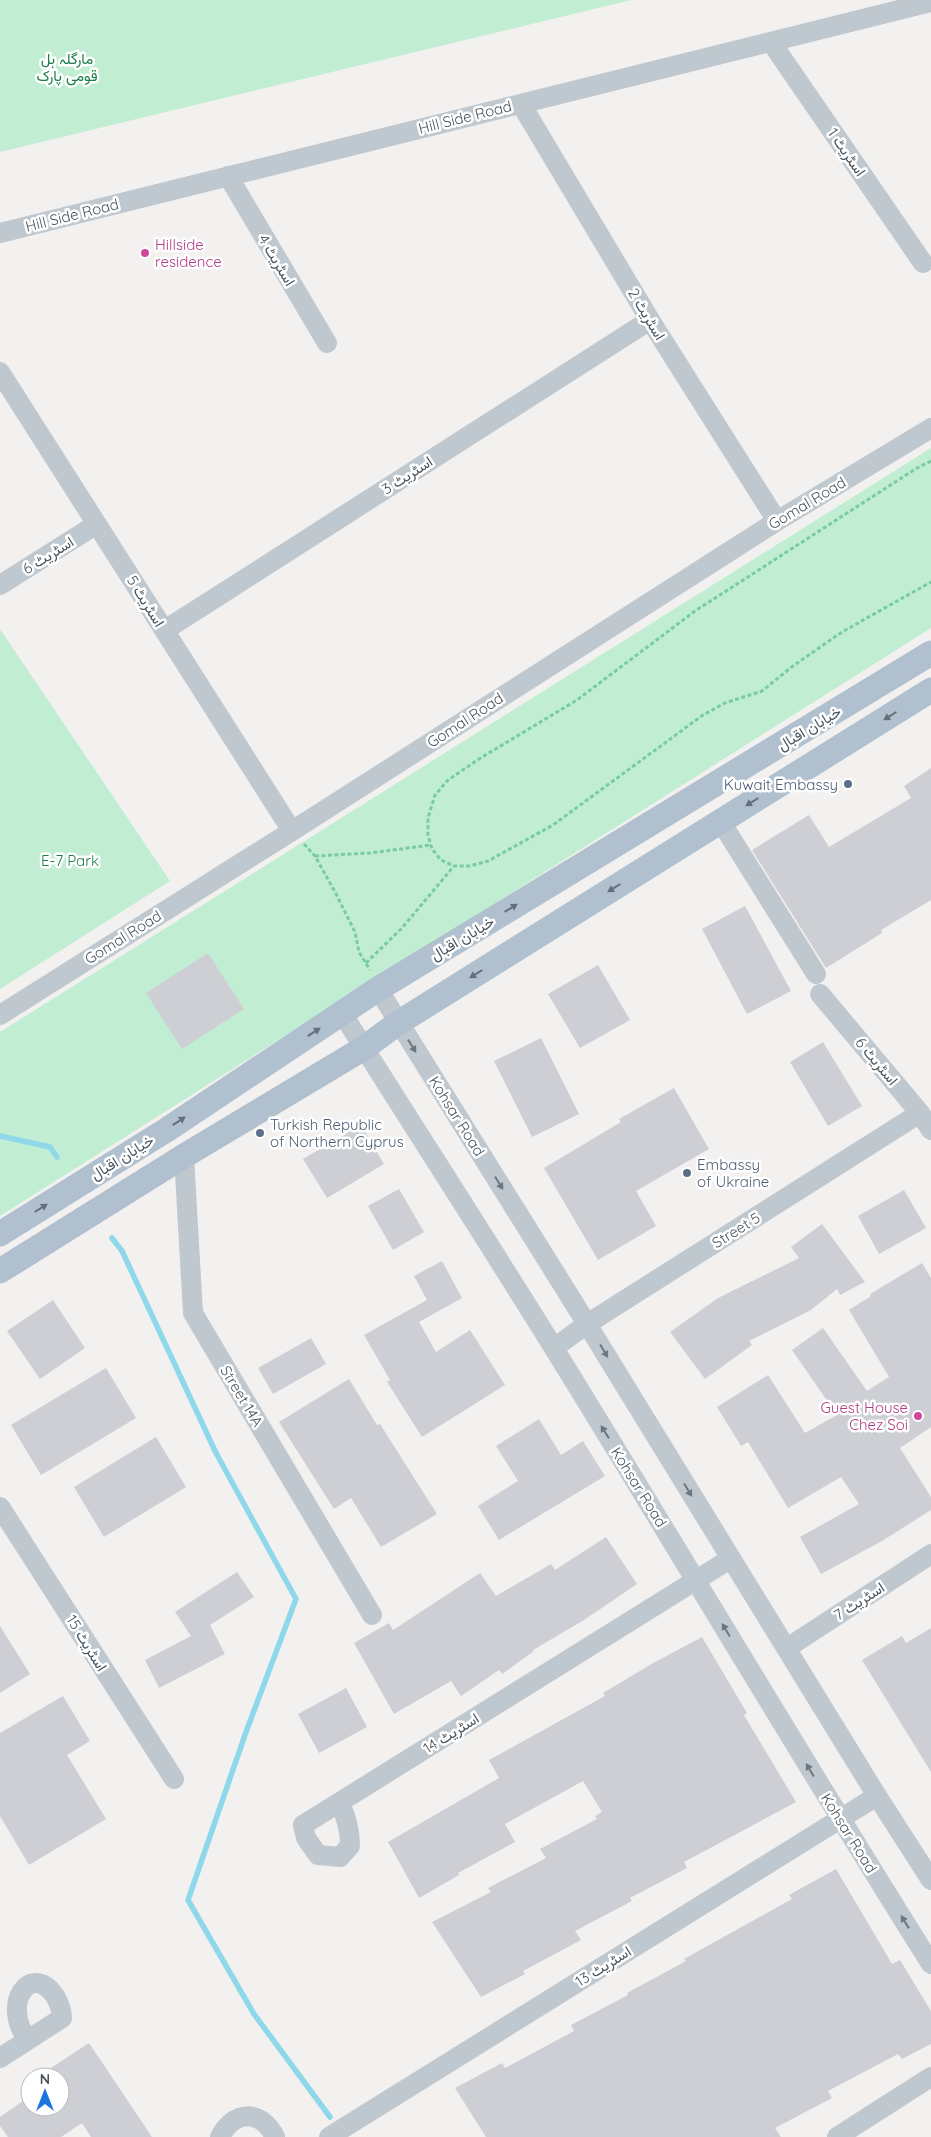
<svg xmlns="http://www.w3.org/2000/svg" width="931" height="2137" font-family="Quicksand,Vazirmatn,sans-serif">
<rect width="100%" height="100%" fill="#f3f0f0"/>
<path fill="#c1eed2" d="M 0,0 L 631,0 L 0,152 Z
M 931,448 L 931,628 L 0,1216 L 0,1032 Z
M 0,629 L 170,881 L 0,989 Z"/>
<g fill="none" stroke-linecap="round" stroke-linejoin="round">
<path stroke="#8fd8ea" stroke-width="5.5" d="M 0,1136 L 50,1147 L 57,1157
M 112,1238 L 122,1251 L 216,1453 L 296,1599 L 246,1732 L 188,1900 L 254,2014 L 330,2117"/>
</g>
<path fill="#cdcfd5" d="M 931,768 L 931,900 L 881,930 L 882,933 L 826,968 L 752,850 L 809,815 L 829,847 L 911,798 L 904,786 Z
M 745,906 L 791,991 L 747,1014 L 702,929 Z
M 208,953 L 244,1009 L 182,1049 L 146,993 Z
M 598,965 L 630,1020 L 580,1048 L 548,994 Z
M 541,1038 L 579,1114 L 532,1137 L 494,1061 Z
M 823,1042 L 862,1106 L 828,1126 L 790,1062 Z
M 674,1088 L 709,1149 L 636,1191 L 656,1226 L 598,1260 L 544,1168 L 621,1122 L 619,1119 Z
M 361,1125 L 384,1164 L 327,1198 L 303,1159 Z
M 399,1189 L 424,1232 L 393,1250 L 368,1206 Z
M 904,1190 L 926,1228 L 879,1254 L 858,1216 Z
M 822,1224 L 865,1282 L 840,1295 L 837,1289 L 811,1310 L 749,1341 L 752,1345 L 705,1379 L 670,1332 L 718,1298 L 799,1258 L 791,1247 Z
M 442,1261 L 462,1298 L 419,1322 L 436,1352 L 470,1330 L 505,1385 L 422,1437 L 387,1382 L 390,1380 L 364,1335 L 427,1300 L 414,1276 Z
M 922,1263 L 931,1278 L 931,1427 L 900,1448 L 931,1497 L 931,1510 L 882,1541 L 821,1574 L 800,1537 L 859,1504 L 841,1477 L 788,1508 L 748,1442 L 741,1446 L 717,1407 L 768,1375 L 805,1433 L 837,1415 L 792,1350 L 823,1328 L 867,1391 L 889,1377 L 849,1310 L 871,1296 L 870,1294 Z
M 53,1300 L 85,1348 L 40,1379 L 7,1331 Z
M 311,1338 L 326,1364 L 273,1394 L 258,1368 Z
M 106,1368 L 136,1418 L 41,1475 L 11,1425 Z
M 349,1379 L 377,1425 L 380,1424 L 437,1514 L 381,1547 L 351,1498 L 334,1509 L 279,1422 Z
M 539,1419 L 561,1455 L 583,1441 L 605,1476 L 499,1540 L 478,1506 L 518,1481 L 496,1446 Z
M 156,1437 L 186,1487 L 104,1537 L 74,1487 Z
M 606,1537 L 637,1584 L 584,1620 L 533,1650 L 534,1651 L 502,1674 L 499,1670 L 461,1696 L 451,1681 L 394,1714 L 354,1643 L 389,1623 L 393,1630 L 480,1573 L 496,1596 L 551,1564 L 555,1570 Z
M 237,1572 L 254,1597 L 210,1625 L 225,1654 L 159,1688 L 145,1660 L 191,1636 L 175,1612 Z
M 0,1626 L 30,1674 L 0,1693 Z
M 931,1628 L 931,1772 L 862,1660 L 902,1636 L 906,1643 Z
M 702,1637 L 747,1713 L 744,1715 L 796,1802 L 684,1862 L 687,1868 L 630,1898 L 632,1901 L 575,1931 L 581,1940 L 523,1971 L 525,1974 L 481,1997 L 432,1922 L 491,1892 L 488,1888 L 546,1858 L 540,1849 L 597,1819 L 595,1816 L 602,1812 L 583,1781 L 505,1824 L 515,1842 L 458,1873 L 459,1875 L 419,1898 L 388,1842 L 499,1778 L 489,1760 L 605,1696 L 603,1693 L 655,1662 Z
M 346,1688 L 367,1727 L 319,1753 L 298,1714 Z
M 63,1696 L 90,1741 L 67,1755 L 106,1819 L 29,1865 L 0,1816 L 0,1733 Z
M 836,1869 L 892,1964 L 900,1960 L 931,2011 L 931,2044 L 902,2059 L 898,2054 L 828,2091 L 832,2098 L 775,2128 L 781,2137 L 486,2137 L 455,2088 L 502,2063 L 505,2068 L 574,2031 L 571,2025 L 628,1995 L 627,1993 L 686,1961 L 684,1959 L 792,1899 L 789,1895 Z
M 89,2043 L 152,2137 L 91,2137 L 82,2123 L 61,2137 L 8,2137 L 0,2126 L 0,2117 L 30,2096 L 30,2107 L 60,2107 L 60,2077 L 37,2077 Z"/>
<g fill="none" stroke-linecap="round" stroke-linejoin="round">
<path stroke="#79cba2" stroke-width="3" stroke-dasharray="4 2.5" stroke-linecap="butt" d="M 931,461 L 917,468 L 695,611 L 577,700 L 479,759 L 448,780 L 435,795 L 428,818 L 428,835 L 432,849 L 441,860 L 454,866 L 470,866 L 488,861 L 553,825 L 703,715 L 725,703 L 762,691 L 793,666 L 842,632 L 931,582
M 304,844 L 315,856 L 335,892 L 355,932 L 359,952 L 370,970
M 315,856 L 370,853 L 431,845
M 366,963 L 402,928 L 454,866"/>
<path stroke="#bfc8ce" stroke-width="20" d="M 771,42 L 923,263
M 521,104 L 650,320 L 777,521
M 228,176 L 327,343
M 0,233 L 931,2
M 0,372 L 292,831
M 0,585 L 97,524
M 165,630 L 650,320
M 721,822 L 816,974
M 378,989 L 587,1324 L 877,1796 L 931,1880
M 820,994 L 920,1113 L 931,1130
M 342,1013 C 413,1126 485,1237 555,1350 C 681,1554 803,1761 931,1964
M 0,1015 L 292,831 L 777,521 L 931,428
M 184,1156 L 193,1313 L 372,1615
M 554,1348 L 587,1324 L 920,1113
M 0,1507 L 174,1779
M 787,1648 L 931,1554
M 340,1804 C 347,1818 350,1830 350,1846 L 340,1857 L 318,1855 L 306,1838 L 303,1825 L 730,1559
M 0,2058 L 62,2018 C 62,2010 59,2003 55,1996 C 31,1961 0,2004 28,2040
M 220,2137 C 234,2110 261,2109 275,2137
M 329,2137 L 877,1796
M 837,2137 L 931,2077"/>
<path stroke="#b1c0ce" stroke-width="25" d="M 0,1234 L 168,1129 L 378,989 L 931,653
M 0,1271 L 184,1156 L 364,1048 L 398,1023 L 931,690"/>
</g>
<defs><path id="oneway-solid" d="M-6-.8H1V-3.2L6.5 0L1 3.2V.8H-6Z" transform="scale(1.25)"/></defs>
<g fill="#636f79">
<use href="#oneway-solid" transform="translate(890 716) rotate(148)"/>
<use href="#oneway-solid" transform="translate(752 802) rotate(148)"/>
<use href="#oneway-solid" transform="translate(614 888) rotate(148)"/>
<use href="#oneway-solid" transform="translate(511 908) rotate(-31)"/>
<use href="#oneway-solid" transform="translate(476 974) rotate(148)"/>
<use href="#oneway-solid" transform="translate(314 1032) rotate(-33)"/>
<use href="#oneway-solid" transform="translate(179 1121) rotate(-33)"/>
<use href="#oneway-solid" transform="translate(41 1208) rotate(-32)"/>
</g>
<g fill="#6c777f">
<use href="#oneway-solid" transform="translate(412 1046) rotate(58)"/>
<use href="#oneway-solid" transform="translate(499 1183) rotate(58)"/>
<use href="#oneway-solid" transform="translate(604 1351) rotate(59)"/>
<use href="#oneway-solid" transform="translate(605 1432) rotate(-122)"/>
<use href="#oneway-solid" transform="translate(688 1490) rotate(59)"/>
<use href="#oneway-solid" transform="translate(726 1630) rotate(-121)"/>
<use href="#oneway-solid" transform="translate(810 1770) rotate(-121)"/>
<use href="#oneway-solid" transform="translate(905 1922) rotate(-122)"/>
</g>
<g fill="#d1479c" stroke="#fff" stroke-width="2">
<circle cx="145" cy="253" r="5"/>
<circle cx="918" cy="1416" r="5"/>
</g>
<g fill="#5c6f8a" stroke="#fff" stroke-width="2">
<circle cx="848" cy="784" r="5"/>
<circle cx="260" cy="1133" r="5"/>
<circle cx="687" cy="1173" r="5"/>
</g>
<g text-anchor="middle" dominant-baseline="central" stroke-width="5" stroke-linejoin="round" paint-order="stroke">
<g font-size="15" fill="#1a7e4b" stroke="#fff">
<text x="67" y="58">مارگلہ ہل<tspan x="67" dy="17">قومی پارک</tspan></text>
<text x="70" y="860">E-7 Park</text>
</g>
<g font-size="15" fill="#49545d" stroke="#fff">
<text transform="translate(465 117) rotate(-14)">Hill Side Road</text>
<text transform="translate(847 152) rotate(55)">اسٹریٹ 1</text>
<text transform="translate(72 215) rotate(-14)">Hill Side Road</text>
<text transform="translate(277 260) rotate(59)">اسٹریٹ 4</text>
<text transform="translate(647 314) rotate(59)">اسٹریٹ 2</text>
<text transform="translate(407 475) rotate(-33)">اسٹریٹ 3</text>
<text transform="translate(807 503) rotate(-31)">Gomal Road</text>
<text transform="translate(48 555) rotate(-32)">اسٹریٹ 6</text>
<text transform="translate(146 601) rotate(58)">اسٹریٹ 5</text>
<text transform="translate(465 720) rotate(-33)">Gomal Road</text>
<text transform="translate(809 728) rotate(-31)">خیابان اقبال</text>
<text transform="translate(123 937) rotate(-32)">Gomal Road</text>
<text transform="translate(462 938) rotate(-31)">خیابان اقبال</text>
<text transform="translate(877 1061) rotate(50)">اسٹریٹ 6</text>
<text transform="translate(457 1116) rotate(58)">Kohsar Road</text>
<text transform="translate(122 1157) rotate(-32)">خیابان اقبال</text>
<text transform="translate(736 1230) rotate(-32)">Street 5</text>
<text transform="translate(242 1396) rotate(59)">Street 14A</text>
<text transform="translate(639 1487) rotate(58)">Kohsar Road</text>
<text transform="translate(859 1601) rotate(-33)">اسٹریٹ 7</text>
<text transform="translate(87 1643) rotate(58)">اسٹریٹ 15</text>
<text transform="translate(451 1733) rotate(-32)">اسٹریٹ 14</text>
<text transform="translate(849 1833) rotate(58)">Kohsar Road</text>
<text transform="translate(603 1966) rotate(-32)">اسٹریٹ 13</text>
</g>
<g font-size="15" fill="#b23c85" stroke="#fff" text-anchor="start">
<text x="155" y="244">Hillside<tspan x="155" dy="17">residence</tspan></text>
<text x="908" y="1407" text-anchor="end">Guest House<tspan x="908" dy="17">Chez Soi</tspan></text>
</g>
<g font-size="15" fill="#4e5e75" stroke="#fff" text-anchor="start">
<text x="838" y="784" text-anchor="end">Kuwait Embassy</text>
<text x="270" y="1124">Turkish Republic<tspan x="270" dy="17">of Northern Cyprus</tspan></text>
<text x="697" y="1164">Embassy<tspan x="697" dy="17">of Ukraine</tspan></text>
</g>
</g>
<g transform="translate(45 2092)"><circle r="24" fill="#ffffff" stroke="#b6bbbe"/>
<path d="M0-4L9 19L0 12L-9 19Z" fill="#1e74de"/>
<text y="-8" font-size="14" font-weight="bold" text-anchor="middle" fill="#49545d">N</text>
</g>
</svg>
